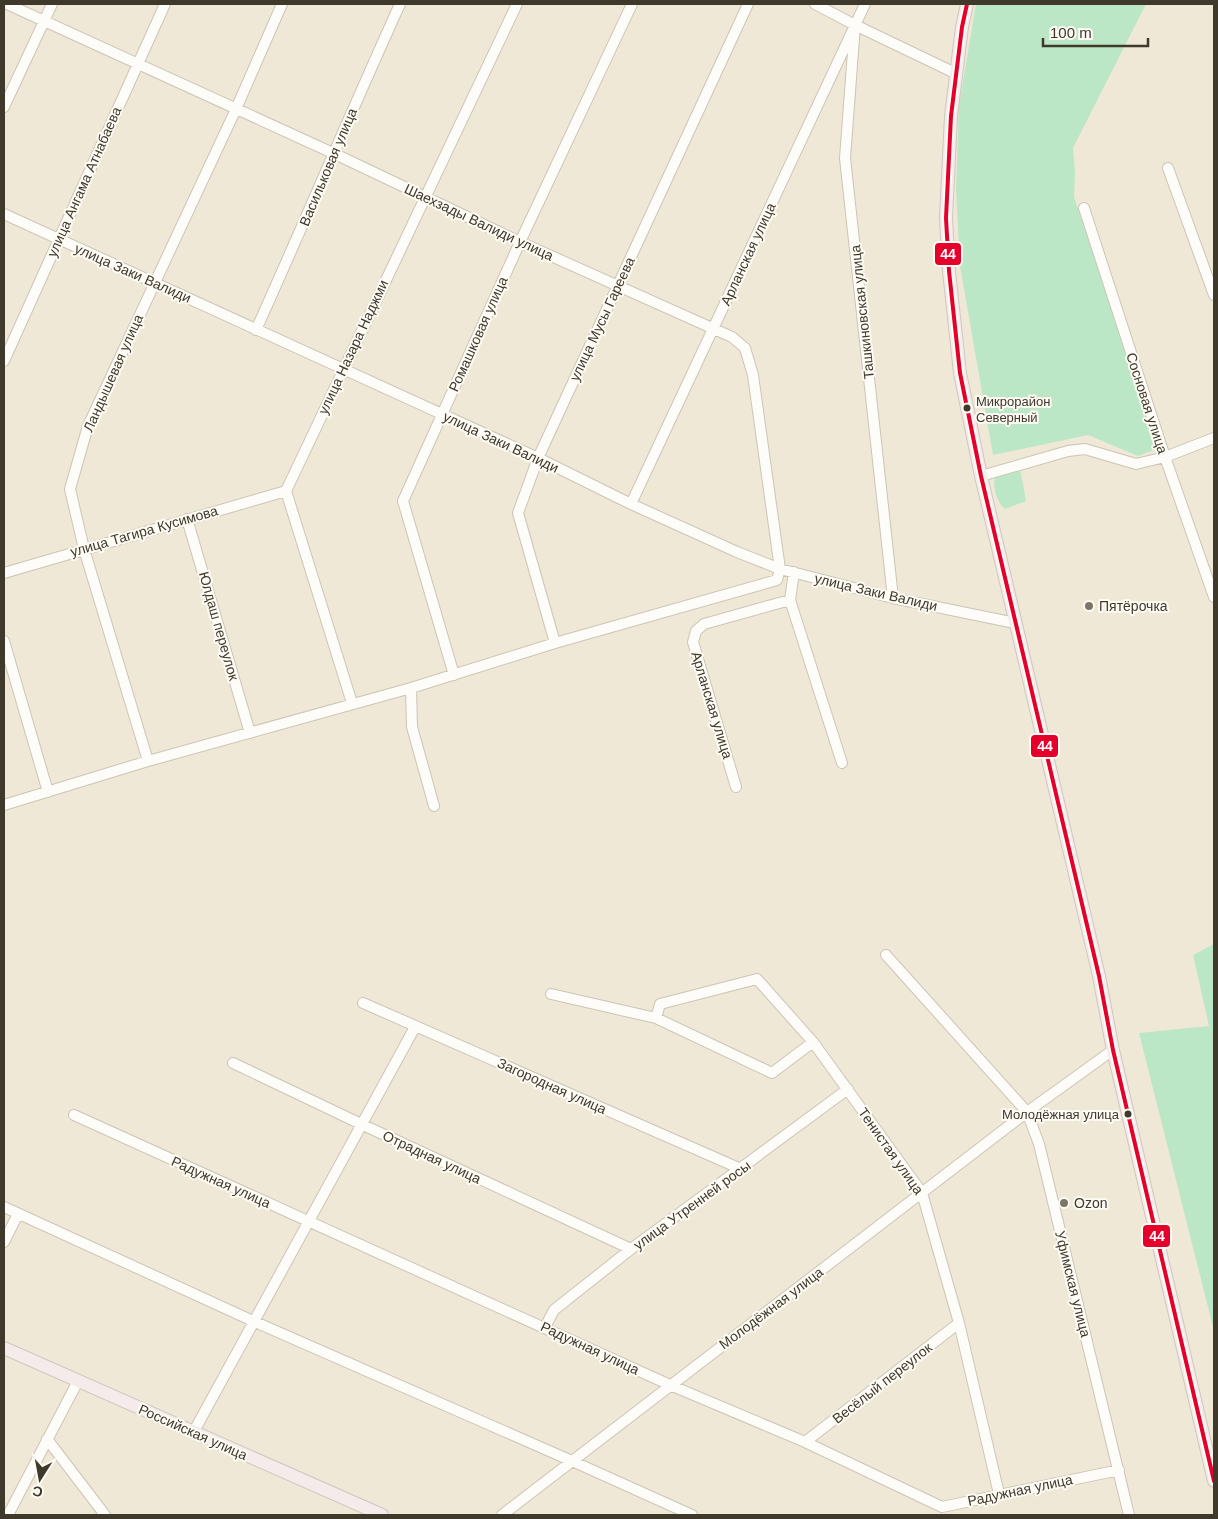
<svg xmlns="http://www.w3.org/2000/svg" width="1218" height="1519" font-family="Arial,sans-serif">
<rect width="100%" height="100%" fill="#f0e8d6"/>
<path fill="#bce7c7" d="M 976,4 L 1146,4 L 1073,148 L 1075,173 L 1074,197 L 1159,448 L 1138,456 L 1088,435 L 993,455 L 960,266 L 956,190 L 959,106 Z
M 1018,470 L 1021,473 L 1026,501 L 1005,509 C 997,503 991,484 996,475 Z
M 1214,944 L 1214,1331 L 1139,1033 L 1209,1026 L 1193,955 Z"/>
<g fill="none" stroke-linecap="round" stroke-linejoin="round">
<g stroke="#cbc5b6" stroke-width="12">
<path id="minor" d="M 815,4 L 855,25 L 955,73
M 855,25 L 845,158 L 893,598
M 4,107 L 52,4
M 1168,168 L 1214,295
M 1084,208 L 1165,457 L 1214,597
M 4,214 L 538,458 L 631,504 L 737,552 L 780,569 L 893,598 L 1015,623
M 256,330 C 305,221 351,112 400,4
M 4,361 L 165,4
M 981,476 L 1068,451 L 1085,449 L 1136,464 L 1165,457 L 1214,438
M 631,504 L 865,4
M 187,519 L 250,733
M 794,572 L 790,600 L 842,763
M 4,573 L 286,491
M 4,641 L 48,792
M 555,643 L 518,513 L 538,458 L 748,4
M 454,675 L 403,501 L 520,242 L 632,4
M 411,688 L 412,727 L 434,806
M 352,703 L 286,491 L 517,4
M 148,761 L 84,549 L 70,489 L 88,426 L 236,109 L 282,4
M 736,787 L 693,642 L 696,631 L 704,624 L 790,600
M 4,805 L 148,761 L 411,688 L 555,643 L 777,580 L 780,569 L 753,375 L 745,348 L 732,337 L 520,242 L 335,154 L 7,4
M 886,955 L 1027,1112 L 1039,1144 L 1129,1515
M 551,994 L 656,1018 L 772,1073 L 813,1042
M 363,1003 L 741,1169
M 656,1018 L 660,1004 L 757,979 L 813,1042 L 922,1193 L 959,1323 L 999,1494
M 233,1063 L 361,1124 L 631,1249
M 74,1115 L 670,1385 L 805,1442 L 942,1507 L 1119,1470
M 4,1207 L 253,1321 L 572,1461 L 692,1515
M 4,1242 L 18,1214
M 545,1327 L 554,1310 L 631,1249 L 848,1089
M 193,1433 L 415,1027
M 47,1439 L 105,1515
M 805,1442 L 959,1323
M 8,1515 L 78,1381
M 502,1515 L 1027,1112 L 1113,1050"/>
</g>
<g stroke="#ccc8bf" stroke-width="14">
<path id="major" d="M 967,4 L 962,27 L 951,116 L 946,218 L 949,271 L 960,373 L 981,476 L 1099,976 L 1113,1050 L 1214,1481
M 4,1348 L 382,1515"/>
</g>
<use href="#minor" stroke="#fdfcf9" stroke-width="10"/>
<use href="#major" stroke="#f5ebeb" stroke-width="12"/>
<g stroke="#fefbf4" stroke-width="8">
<path id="bus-1" d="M 967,4 L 962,27 L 951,116 L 946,218 L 949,271 L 960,373 L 981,476 L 1099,976 L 1113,1050 L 1214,1481"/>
</g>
<use href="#bus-1" stroke="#e4002b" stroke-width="4"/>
</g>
<g fill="#3f392c" stroke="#fefbf4" stroke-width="2">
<circle cx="967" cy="408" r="4.5"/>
<circle cx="1128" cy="1114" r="4.5"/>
</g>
<g fill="#7d7668" stroke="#fefbf4" stroke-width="2">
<circle cx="1089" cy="606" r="5"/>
<circle cx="1064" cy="1203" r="5"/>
</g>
<g text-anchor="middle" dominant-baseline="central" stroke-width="4" stroke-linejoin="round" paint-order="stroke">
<g font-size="13" fill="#3f392c" stroke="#fefbf4" text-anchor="start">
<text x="976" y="401">Микрорайон<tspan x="976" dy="16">Северный</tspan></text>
<text x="1119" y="1114" text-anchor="end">Молодёжная улица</text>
</g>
<g font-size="14" fill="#3f392c" stroke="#fefbf4">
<text transform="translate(328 167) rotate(-67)">Васильковая улица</text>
<text transform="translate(84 182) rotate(-66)">улица Ангама Атнабаева</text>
<text transform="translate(479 222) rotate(25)">Шаехзады Валиди улица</text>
<text transform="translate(748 254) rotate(-65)">Арланская улица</text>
<text transform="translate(133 273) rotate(24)">улица Заки Валиди</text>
<text transform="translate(862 312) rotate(-96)">Ташкиновская улица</text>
<text transform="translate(602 319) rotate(-65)">улица Мусы Гареева</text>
<text transform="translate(478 334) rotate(-66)">Ромашковая улица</text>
<text transform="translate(353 347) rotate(-65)">улица Назара Наджми</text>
<text transform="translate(113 373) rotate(-66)">Ландышевая улица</text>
<text transform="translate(1147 403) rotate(72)">Сосновая улица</text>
<text transform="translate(501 442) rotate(25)">улица Заки Валиди</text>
<text transform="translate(144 531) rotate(-16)">улица Тагира Кусимова</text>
<text transform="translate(876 592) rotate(13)">улица Заки Валиди</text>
<text transform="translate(219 626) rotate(74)">Юлдаш переулок</text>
<text transform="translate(712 705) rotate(73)">Арланская улица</text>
<text transform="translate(552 1086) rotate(24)">Загородная улица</text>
<text transform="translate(891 1151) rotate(55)">Тенистая улица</text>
<text transform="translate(432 1157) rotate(25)">Отрадная улица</text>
<text transform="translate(221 1182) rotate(24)">Радужная улица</text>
<text transform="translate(692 1205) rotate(-36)">улица Утренней росы</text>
<text transform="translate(1073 1284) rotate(76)">Уфимская улица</text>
<text transform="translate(771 1308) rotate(-37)">Молодёжная улица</text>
<text transform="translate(590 1348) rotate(25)">Радужная улица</text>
<text transform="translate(882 1383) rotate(-38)">Весёлый переулок</text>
<text transform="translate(193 1432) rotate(24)">Российская улица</text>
<text transform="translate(1020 1490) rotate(-12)">Радужная улица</text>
</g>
<g font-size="14" fill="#3f392c" stroke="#fefbf4" text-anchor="start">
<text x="1099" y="606">Пятёрочка</text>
<text x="1074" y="1203">Ozon</text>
</g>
</g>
<g stroke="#fefbf4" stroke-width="2">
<rect x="934" y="242" width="28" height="24" rx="5" fill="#e4002b"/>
<rect x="1030" y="734" width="29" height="24" rx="5" fill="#e4002b"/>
<rect x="1142" y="1224" width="29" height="24" rx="5" fill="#e4002b"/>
</g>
<g font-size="14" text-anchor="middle" font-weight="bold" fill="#fff">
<text x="948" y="259">44</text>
<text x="1045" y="751">44</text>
<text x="1157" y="1241">44</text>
</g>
<rect width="1218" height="1519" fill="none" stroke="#3f392c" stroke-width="10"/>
<g transform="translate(40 1479) rotate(191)" stroke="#fefbf4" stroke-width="4" paint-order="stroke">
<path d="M0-4L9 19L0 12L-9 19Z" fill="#3f392c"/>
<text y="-8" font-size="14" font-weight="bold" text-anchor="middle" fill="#3f392c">С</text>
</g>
<path d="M1043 38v8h105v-8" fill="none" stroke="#3f392c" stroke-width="2.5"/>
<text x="1050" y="38" font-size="15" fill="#3f392c" stroke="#fefbf4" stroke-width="4" paint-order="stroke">100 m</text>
</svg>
